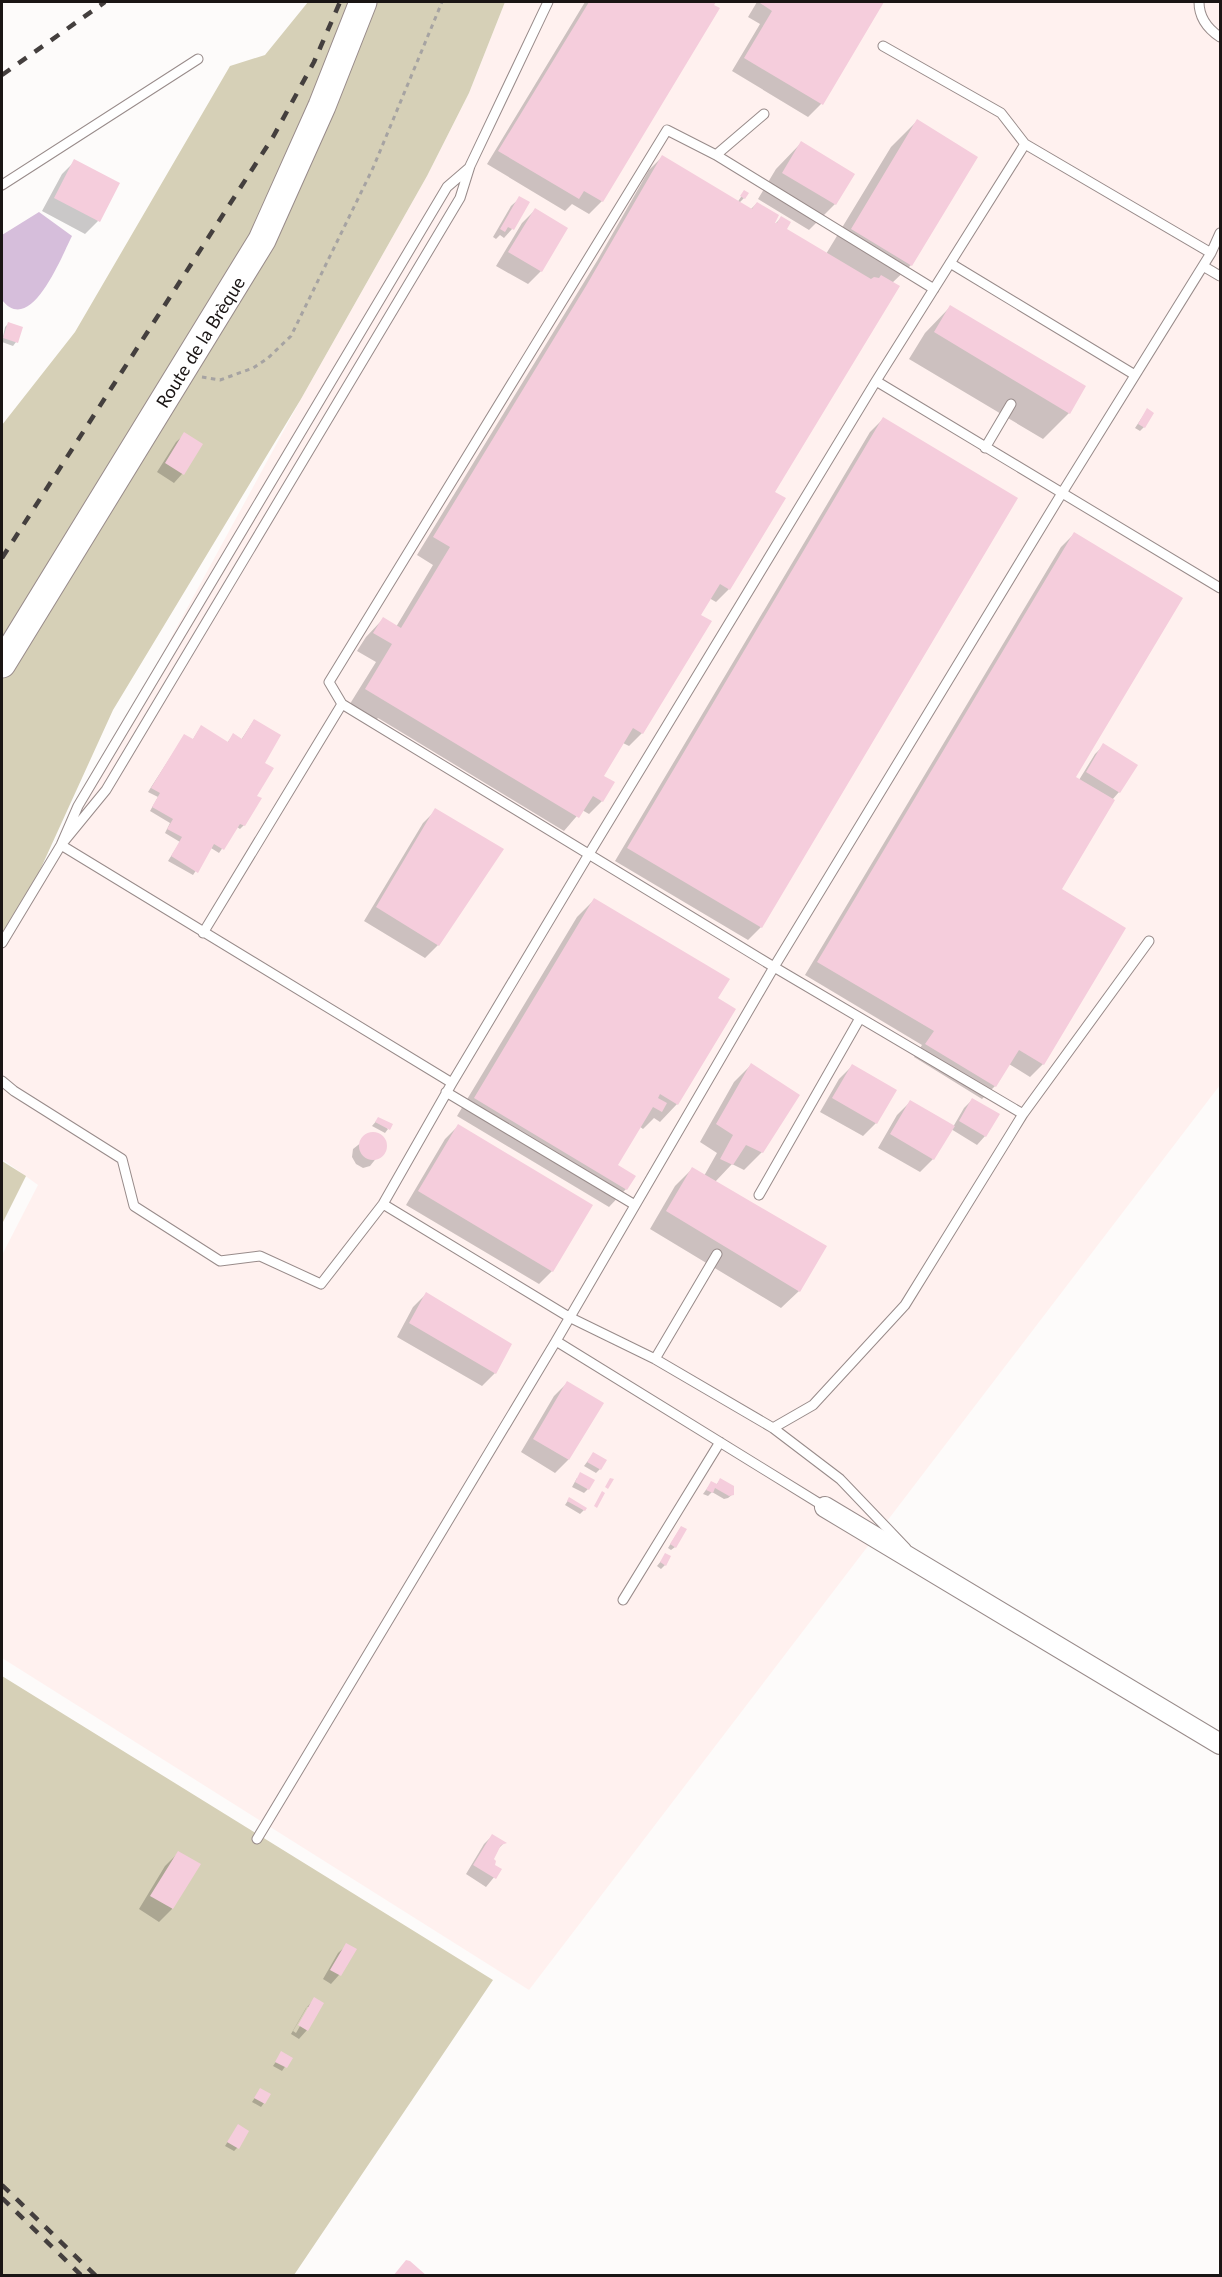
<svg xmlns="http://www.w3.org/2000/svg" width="1222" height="2277" font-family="Lato,sans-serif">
<rect width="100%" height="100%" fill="#fdfbfa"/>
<path fill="#fff1ef" d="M 505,2 L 1220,2 L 1220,1085 L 529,1990 L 2,1658 L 2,1255 L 38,1185 L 2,1159 L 2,948 L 301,399 L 427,176 L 469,93 Z"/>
<path fill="#d6d0b7" d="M 308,2 L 505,2 L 469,93 L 427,176 L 301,399 L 113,710 L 20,914 L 2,942 L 2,425 L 75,332 L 230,66 L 265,55 Z
M 2,1161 L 26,1176 L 2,1224 Z
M 2,1676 L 493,1980 L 294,2275 L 2,2275 Z"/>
<path fill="#d6bedb" d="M 39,212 L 72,236 C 62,255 31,337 2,300 L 2,235 Z"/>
<path fill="#0003" fill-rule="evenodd" d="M 585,2 L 714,2 L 602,201 L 589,214 L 572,204 L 565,211 L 487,164 Z
M 757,2 L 882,2 L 821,104 L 808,117 L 732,71 L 760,24 L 748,17 Z
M 917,121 L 911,265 L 892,283 L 773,492 L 729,589 L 716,602 L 709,598 L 642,733 L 629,746 L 623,743 L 602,776 L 602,801 L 589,814 L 582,810 L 564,831 L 378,718 L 374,722 L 348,707 L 376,662 L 357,651 L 366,637 L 383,619 L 396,627 L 433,565 L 417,555 L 597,261 L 649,170 L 662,157 L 737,203 L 743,194 L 744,198 L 739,203 L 750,210 L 757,203 L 771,228 L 781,218 L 785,229 L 826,254 L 891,147 Z
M 801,143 L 835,204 L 809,230 L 758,199 L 776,169 Z
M 75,161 L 98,221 L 85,234 L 42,211 L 62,174 Z
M 520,198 L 528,203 L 512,229 L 504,238 L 500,235 L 496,239 L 493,237 L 511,206 Z
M 535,210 L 566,229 L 541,271 L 528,284 L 496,266 L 522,223 Z
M 950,307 L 1069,413 L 1043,439 L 909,359 L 925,333 Z
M 9,323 L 16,342 L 13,346 L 2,342 L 5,327 Z
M 1147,410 L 1144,427 L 1140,431 L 1135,428 Z
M 883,419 L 761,927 L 748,940 L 615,861 L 870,432 Z
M 185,434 L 201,444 L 182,474 L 174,483 L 157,472 L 176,442 Z
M 1074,534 L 1074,777 L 1079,780 L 1095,754 L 1104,745 L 1119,792 L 1112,800 L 1059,890 L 1043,1064 L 1030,1077 L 1009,1064 L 995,1086 L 982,1099 L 914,1057 L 922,1045 L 805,975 L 1061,547 Z
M 254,720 L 263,763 L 255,796 L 244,825 L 240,829 L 237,827 L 219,853 L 211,848 L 193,875 L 168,861 L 180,842 L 165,833 L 170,823 L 150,811 L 158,797 L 148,792 L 184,736 L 192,741 L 198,731 L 227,743 L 233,735 L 241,740 Z
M 436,810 L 438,945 L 425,958 L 364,921 L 423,823 Z
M 594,900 L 716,999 L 677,1104 L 660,1122 L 654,1118 L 643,1129 L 639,1126 L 616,1165 L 626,1189 L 609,1207 L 457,1116 L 577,917 Z
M 751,1065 L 798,1095 L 762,1152 L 744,1170 L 732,1164 L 715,1182 L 799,1291 L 781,1308 L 650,1229 L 675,1186 L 692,1169 L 704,1176 L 717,1153 L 700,1142 L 734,1082 Z
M 852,1066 L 895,1090 L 876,1123 L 863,1136 L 820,1112 L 839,1079 Z
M 972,1100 L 985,1136 L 977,1145 L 951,1129 L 933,1159 L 920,1172 L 878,1148 L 897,1115 L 910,1102 L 953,1127 L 964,1108 Z
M 378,1119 L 388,1129 L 385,1133 L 372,1126 Z
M 458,1126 L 552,1271 L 539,1284 L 406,1205 L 445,1139 Z
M 372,1134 L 380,1136 L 386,1146 L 370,1166 L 363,1168 L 356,1164 L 352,1157 L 353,1149 Z
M 426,1294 L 495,1373 L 482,1386 L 397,1337 L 413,1307 Z
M 567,1383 L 602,1403 L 568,1460 L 555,1473 L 521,1452 L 554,1396 Z
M 593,1454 L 600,1469 L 596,1473 L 584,1466 Z
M 577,1478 L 588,1489 L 584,1493 L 572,1487 Z
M 720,1480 L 733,1494 L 728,1498 L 724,1499 L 712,1492 L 708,1496 L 703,1494 L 711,1483 L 716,1485 Z
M 569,1499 L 584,1510 L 580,1514 L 565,1505 Z
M 681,1527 L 675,1547 L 671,1550 L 668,1548 Z
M 666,1555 L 665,1565 L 661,1569 L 657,1566 Z
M 492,1836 L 504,1843 L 496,1851 L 492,1860 L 493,1866 L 500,1870 L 486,1887 L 466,1874 L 484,1844 Z
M 178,1853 L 172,1909 L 159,1922 L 139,1909 L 165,1866 Z
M 347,1945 L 355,1950 L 339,1975 L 331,1984 L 323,1979 L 338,1953 Z
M 315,1999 L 307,2030 L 299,2039 L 291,2034 L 306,2008 ZM 307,2007 L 311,2007 L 296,2033 L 293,2031 Z
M 282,2053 L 291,2058 L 282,2071 L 273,2066 Z
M 260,2090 L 264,2103 L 261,2107 L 252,2102 Z
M 238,2126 L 237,2148 L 234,2151 L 225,2146 Z"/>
<path fill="#f5cddc" d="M 589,2 L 716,2 L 714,5 L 720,8 L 603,202 L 584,191 L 579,199 L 498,151 Z
M 761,2 L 884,2 L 823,105 L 744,58 L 772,11 L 760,3 Z
M 917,119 L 978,157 L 912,266 L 851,229 Z
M 801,141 L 855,174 L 836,205 L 782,173 Z
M 662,155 L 752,209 L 757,202 L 779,215 L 775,223 L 777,223 L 781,216 L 791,222 L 787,229 L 871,279 L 874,277 L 879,278 L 881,275 L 900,286 L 775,492 L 786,498 L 730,590 L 720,584 L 701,615 L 712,621 L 643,734 L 633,728 L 604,776 L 615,782 L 603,802 L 593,796 L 579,818 L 365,689 L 392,644 L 373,633 L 383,617 L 401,628 L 450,547 L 433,537 L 586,286 Z
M 74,159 L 120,183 L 100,222 L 54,198 Z
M 744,190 L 749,193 L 745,199 L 740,196 Z
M 519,196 L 530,202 L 514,230 L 508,227 L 505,232 L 500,229 Z
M 535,208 L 568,228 L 542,272 L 508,252 Z
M 950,305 L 1086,386 L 1070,414 L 934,332 Z
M 8,322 L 23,327 L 18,343 L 3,338 Z
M 1147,408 L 1154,413 L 1145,428 L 1138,424 Z
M 883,417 L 1018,498 L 762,928 L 627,848 Z
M 184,432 L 203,444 L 184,475 L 165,463 Z
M 1074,532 L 1183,598 L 1076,777 L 1115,800 L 1062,889 L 1126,928 L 1044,1065 L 1019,1050 L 996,1087 L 925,1044 L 934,1031 L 817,962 Z
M 254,719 L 281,735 L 265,763 L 274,768 L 257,796 L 262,798 L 245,826 L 240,824 L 224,850 L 214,844 L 198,873 L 171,856 L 182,837 L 167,829 L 173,819 L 152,807 L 160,793 L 151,788 L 184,734 L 193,739 L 201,725 L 228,742 L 233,733 L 242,739 Z
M 1103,743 L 1138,765 L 1120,793 L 1086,772 Z
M 435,808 L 504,849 L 439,946 L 376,907 Z
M 594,898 L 730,979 L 718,998 L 736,1009 L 678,1105 L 660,1094 L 658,1098 L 667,1103 L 662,1112 L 653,1107 L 618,1165 L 636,1176 L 627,1190 L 474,1098 Z
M 751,1063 L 800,1095 L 763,1153 L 746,1145 L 733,1165 L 720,1159 L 733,1135 L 716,1124 Z
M 852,1064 L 897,1090 L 877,1124 L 832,1098 Z
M 972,1098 L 1000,1114 L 986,1137 L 959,1121 Z
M 910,1100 L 955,1126 L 934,1160 L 890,1134 Z
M 378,1117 L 393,1124 L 390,1130 L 375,1122 Z
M 458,1124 L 593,1205 L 553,1272 L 418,1191 Z
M359 1146a14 14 0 1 1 28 0a14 14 0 1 1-28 0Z
M 692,1167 L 827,1246 L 800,1292 L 666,1211 Z
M 426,1292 L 512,1344 L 496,1374 L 409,1323 Z
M 567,1381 L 604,1403 L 569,1460 L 533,1439 Z
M 593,1452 L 607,1460 L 601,1470 L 587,1462 Z
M 580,1472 L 595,1480 L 589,1490 L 575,1482 Z
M 610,1478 L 614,1479 L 608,1489 L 605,1487 Z
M 720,1478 L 734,1486 L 734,1495 L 729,1496 L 715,1488 L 713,1493 L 706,1490 L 711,1481 L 717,1484 Z
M 602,1491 L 605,1493 L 597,1508 L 594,1506 Z
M 569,1497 L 587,1508 L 585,1511 L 567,1501 Z
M 681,1526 L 687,1529 L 676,1548 L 670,1544 Z
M 665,1553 L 671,1556 L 666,1566 L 660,1562 Z
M 492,1834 L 507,1843 L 501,1845 L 494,1859 L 496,1861 L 495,1865 L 502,1869 L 496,1879 L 473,1865 Z
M 178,1851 L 201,1864 L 173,1909 L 150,1896 Z
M 346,1943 L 357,1949 L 341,1976 L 330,1970 Z
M 314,1997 L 324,2003 L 308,2031 L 298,2025 Z
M 281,2051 L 293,2058 L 287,2068 L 275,2062 Z
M 260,2088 L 271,2094 L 265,2104 L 254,2098 Z
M 238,2124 L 249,2131 L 239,2149 L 227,2142 Z
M 406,2260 L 410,2261 L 427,2276 L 393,2276 Z"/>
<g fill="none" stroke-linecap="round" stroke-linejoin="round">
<g stroke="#988b8a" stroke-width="11">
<path id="service" d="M 1199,2 C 1199,17 1208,29 1220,37
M 883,46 L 1001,113 L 1025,144 L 1211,253
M 716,155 L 764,114
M 2,185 L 198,59
M 950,263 L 1135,375
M 1203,266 L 1220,276
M 934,289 L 716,155 L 667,130 L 329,682 L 342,704 L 774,967 L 1023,1114
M 876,381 L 1220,588
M 985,448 L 1011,404
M 61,845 L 106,790 L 460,198 L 470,166 L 548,2
M 61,845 L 452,1083
M 203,933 L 342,704
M 2,943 L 61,845 L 78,806 L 447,187 L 469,168
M 2,1081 L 14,1091 L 122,1159 L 134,1206 L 220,1261 L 260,1256 L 321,1284 L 383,1204 L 452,1083 L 589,854 L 876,381 L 1025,144
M 446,1092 L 635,1205
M 759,1195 L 860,1018
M 383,1204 L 569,1317 L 655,1359 L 773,1428 L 840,1479 L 906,1548
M 655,1359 L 717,1254
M 773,1428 L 813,1405 L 905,1305 L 1023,1114 L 1149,941
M 825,1507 L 556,1341 L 774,967 L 1062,493 L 1211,253 L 1220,233
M 623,1600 L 720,1442
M 257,1839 L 556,1341"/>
</g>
<g stroke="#988b8a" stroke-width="22">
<path id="minor" d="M 825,1507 L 1220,1744"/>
</g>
<g stroke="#988b8a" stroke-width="29">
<path id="secondary" d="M 2,664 L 262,240 L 322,106 L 363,2"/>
</g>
<path stroke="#a6a3a2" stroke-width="3" stroke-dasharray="4.5 4.5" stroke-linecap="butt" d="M 202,377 L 220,380 L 253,368 L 268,358 L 291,336 L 373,168 L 442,2"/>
<use href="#service" stroke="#fff" stroke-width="9"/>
<use href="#minor" stroke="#fff" stroke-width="20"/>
<use href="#secondary" stroke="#fff" stroke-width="27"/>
<path stroke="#443f3e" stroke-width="4.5" stroke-dasharray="10 10" stroke-linecap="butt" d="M 2,75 L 105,2
M 2,558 L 273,137 L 314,62 L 340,2
M 2,2185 L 96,2276
M 2,2198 L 82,2276"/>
</g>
<g text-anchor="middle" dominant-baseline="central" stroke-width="4.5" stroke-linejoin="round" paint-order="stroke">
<g font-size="18" fill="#1a1514" stroke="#fff">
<text transform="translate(200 342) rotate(-58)">Route de la Brèque</text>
</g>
</g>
<rect width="1222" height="2277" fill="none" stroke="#1a1514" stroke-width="6"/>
</svg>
